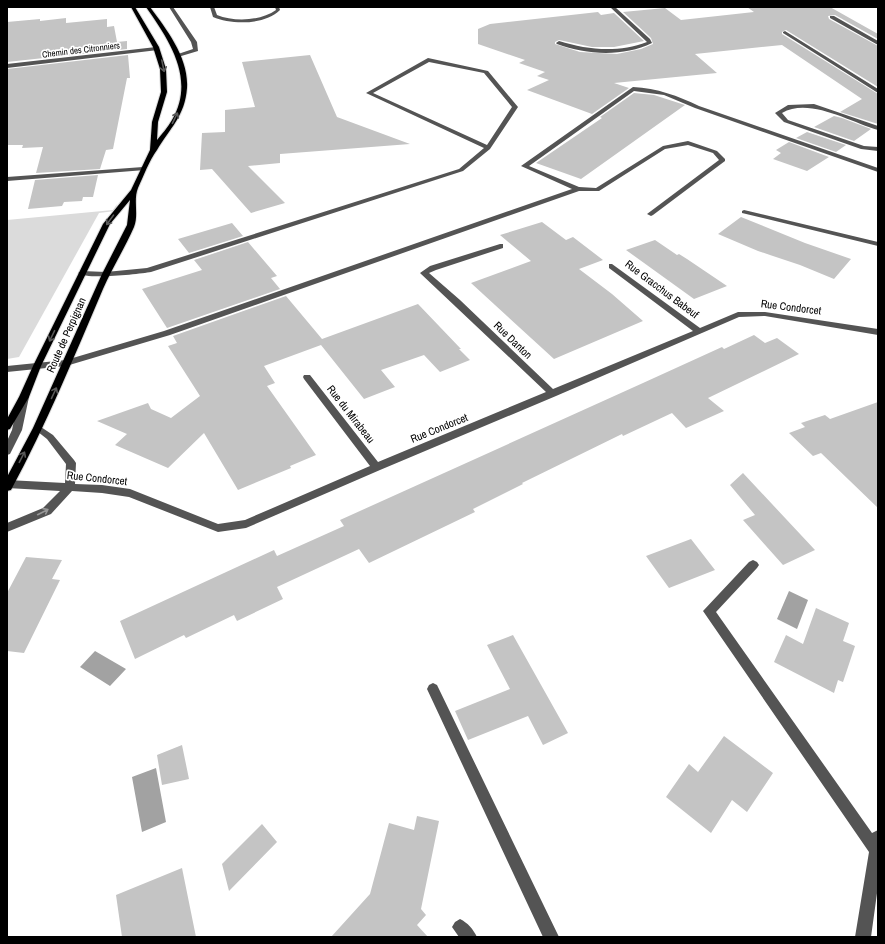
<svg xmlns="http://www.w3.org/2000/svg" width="885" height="944" font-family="'Archivo Narrow',sans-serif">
<rect width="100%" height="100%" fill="#fff"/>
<path fill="#dbdbdb" d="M 117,204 L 115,211 L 99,213 L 19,357 L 7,359 L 7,220 L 113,210 Z"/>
<path fill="#a2a2a2" d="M 789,591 L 808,600 L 797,629 L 777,619 Z
M 95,651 L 126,669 L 110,686 L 80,667 Z
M 156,768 L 166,822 L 142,832 L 132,777 Z"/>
<path fill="#c4c4c4" d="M 747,7 L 830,7 L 878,34 L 878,39 L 835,15 L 828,16 L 829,19 L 878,46 L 878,87 L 786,30 L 782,32 L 782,34 L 878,94 L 878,124 L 840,112 L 862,99 L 782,45 L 695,54 L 717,73 L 614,83 L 629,88 L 592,114 L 527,90 L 549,80 L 537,76 L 545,72 L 519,63 L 525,60 L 478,44 L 478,29 L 490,24 L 598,12 L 601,15 L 614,13 L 644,41 L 614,47 L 592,47 L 559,40 L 555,42 L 555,44 L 580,52 L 617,54 L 641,49 L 653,44 L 651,38 L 623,12 L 665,8 L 681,20 L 754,12 Z
M 66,18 L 66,23 L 107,19 L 107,27 L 114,26 L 117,42 L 127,41 L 127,49 L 7,62 L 7,22 L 40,19 L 40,21 Z
M 128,55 L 130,78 L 127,78 L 113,149 L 106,150 L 100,169 L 36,173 L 43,147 L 22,148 L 23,145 L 7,145 L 7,69 Z
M 310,55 L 337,117 L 410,144 L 280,154 L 280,163 L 248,166 L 285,203 L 251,213 L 212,169 L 200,170 L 202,133 L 225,132 L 225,110 L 255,107 L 242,62 Z
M 634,93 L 654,95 L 685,105 L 581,179 L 536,163 L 602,118 L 600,117 Z
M 834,116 L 842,118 L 871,129 L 854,141 L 814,127 Z
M 807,132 L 846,145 L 836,152 L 796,138 Z
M 789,142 L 829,157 L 807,171 L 773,159 L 781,153 L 776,150 Z
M 98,175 L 93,197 L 83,197 L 82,201 L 64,202 L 62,206 L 28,209 L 35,180 Z
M 741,217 L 805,243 L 851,259 L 834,279 L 800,265 L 758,251 L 718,234 Z
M 542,222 L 566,240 L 573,237 L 603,260 L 579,269 L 612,294 L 643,321 L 554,359 L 471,283 L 531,261 L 500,235 Z
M 232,223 L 243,236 L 189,253 L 178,239 Z
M 655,240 L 677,255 L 679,254 L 687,259 L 727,286 L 694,299 L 626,250 Z
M 248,242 L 277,276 L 271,278 L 280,289 L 167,328 L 142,289 L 202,270 L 194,260 Z
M 286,296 L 322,339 L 418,304 L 461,349 L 459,349 L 470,360 L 440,372 L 424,355 L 381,370 L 395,387 L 364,399 L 321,345 L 264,366 L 275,383 L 267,386 L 316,455 L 290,466 L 291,468 L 238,490 L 204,433 L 168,468 L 115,445 L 127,434 L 97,421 L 148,403 L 151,409 L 171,418 L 200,396 L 168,346 L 177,343 L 173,336 Z
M 754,335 L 765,343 L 777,338 L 799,354 L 708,398 L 724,411 L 686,428 L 672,413 L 623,436 L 622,434 L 522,483 L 523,484 L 473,509 L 475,512 L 369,563 L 359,549 L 277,587 L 283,599 L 237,621 L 234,615 L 186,638 L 184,635 L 135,659 L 120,621 L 274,550 L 277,556 L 344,526 L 340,520 L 643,383 L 722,347 L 724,349 Z
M 878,402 L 878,508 L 821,453 L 813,456 L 789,433 L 805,427 L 801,423 L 825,415 L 830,419 Z
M 743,473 L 815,550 L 783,565 L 743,520 L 755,515 L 730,485 Z
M 691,539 L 715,570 L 669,588 L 646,556 Z
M 26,557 L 62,560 L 52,579 L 60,580 L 24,653 L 7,651 L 7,593 Z
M 816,608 L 849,623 L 843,641 L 855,646 L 843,682 L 838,680 L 834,693 L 774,662 L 786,635 L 803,644 Z
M 513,635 L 568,733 L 543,745 L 528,716 L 468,740 L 455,711 L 510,689 L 487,645 Z
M 724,736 L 773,773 L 747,812 L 732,800 L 711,833 L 666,797 L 689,764 L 698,772 Z
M 182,745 L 189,779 L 162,785 L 157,755 Z
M 417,816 L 439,821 L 421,909 L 426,915 L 417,925 L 428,937 L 331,937 L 370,894 L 389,823 L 414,830 Z
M 262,824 L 277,842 L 229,891 L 222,864 Z
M 182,868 L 196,937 L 122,937 L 116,895 Z"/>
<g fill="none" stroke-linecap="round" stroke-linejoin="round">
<g stroke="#dbdbdb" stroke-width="2">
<path id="major" d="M 131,7 L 135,7 L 159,47 L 166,69 L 167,92 L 158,122 L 157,140 C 162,134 168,127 172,120 C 196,79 169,40 146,7 L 150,7 C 167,30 189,58 187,88 C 185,116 170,128 157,150 C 149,161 144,175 138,188 C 133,200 139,215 134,227 C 125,248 112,268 103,289 C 74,357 46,425 11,490 L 7,491 L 7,477 L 33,428 L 102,274 L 127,225 L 130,200 L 110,224 L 41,366 L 29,397 L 10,429 L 7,430 L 7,419 L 19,397 L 33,366 L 103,224 L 131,190 L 150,150 L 152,122 L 161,92 L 160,69 L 153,47 Z"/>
</g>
<path fill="#545454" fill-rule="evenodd" d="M 169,7 L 173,7 L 197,42 L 198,51 L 178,57 L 175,55 L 193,49 L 191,42 Z
M 210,7 L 214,7 L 217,15 C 234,22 261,21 276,10 L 275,7 L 279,7 L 280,10 C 265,25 232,25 213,17 Z
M 610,7 L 615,7 L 650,39 L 652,43 C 623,57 587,55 557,44 L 556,43 L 559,41 C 588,50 618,53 647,42 Z
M 830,16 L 834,16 L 878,41 L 878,45 L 830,18 Z
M 785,31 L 878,89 L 878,93 L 783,33 L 783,32 Z
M 156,47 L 158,48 L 158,50 L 7,68 L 7,64 Z
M 428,58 L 488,71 L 518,107 L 490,149 L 463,171 L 151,272 C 139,274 86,280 78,273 L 82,271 L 106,272 L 147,268 L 459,169 L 484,148 L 366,93 ZM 429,62 L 484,73 L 512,107 L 487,145 L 373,93 Z
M 633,87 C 657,88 678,96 699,106 L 878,168 L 878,172 L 695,108 L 664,95 L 634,91 L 529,166 L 579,187 L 596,188 L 663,146 L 688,141 L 717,151 L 725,159 L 725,161 L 653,215 L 651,216 L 647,214 L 719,160 L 713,153 L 688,145 L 665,149 L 599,191 L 579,191 L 170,335 L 66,366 L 7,372 L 7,366 L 66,360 L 164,331 L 572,189 L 521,166 Z
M 814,104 L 878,126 L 878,130 C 850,122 809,97 782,113 L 788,120 L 864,146 L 878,147 L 878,151 L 861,149 L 784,122 L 775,113 L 788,105 Z
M 143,167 L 146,169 L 145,170 L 7,181 L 7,177 Z
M 744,210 L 878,242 L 878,246 L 742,213 L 742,211 Z
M 500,244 L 503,244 L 503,248 L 436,270 L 429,273 L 460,300 L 553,389 L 693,331 L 609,268 L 609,264 L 612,264 L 700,328 L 738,312 L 765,312 L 878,329 L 878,335 L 765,316 L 739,317 L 556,396 L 380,470 L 246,528 L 218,532 L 129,497 L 102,493 L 72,491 L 51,514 L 7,532 L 7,523 L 43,508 L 60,491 L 7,488 L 7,480 L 65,483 L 66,464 L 47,439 L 33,428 L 38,425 L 53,435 L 74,460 L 76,463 L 75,484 L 102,485 L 130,489 L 218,524 L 245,520 L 370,466 L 304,379 L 303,377 L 304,375 L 310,375 L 378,462 L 546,392 L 420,273 L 430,266 Z
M 24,394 L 29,397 L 22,430 L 10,454 L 7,455 L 7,441 L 12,430 L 19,397 Z
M 753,560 L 757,562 L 759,565 L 757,568 L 716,612 L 872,833 L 878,830 L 878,886 L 871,937 L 855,937 L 869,852 L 703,611 L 749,562 Z
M 433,683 L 437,685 L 559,937 L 543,937 L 427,689 L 429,685 Z
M 460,919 C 468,923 473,929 477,937 L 459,937 L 452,927 L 455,922 Z"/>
<use href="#major" fill="#000" fill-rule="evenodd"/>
</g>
<defs><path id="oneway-shaft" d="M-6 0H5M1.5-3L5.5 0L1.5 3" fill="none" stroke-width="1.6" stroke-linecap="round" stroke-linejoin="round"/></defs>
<g stroke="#595959">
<use href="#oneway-shaft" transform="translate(163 66) rotate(78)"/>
<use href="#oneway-shaft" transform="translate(175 118) rotate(-64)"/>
<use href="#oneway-shaft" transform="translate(110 220) rotate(126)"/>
<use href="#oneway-shaft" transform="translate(52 336) rotate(116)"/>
<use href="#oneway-shaft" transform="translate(54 393) rotate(-65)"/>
<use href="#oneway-shaft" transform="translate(22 457) rotate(-63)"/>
</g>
<use stroke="#989898" href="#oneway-shaft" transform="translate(43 512) rotate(-27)"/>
<g text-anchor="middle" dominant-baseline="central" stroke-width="3.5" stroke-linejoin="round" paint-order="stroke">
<g font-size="9" fill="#000" stroke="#fff">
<text transform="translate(81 50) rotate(-7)">Chemin des Citronniers</text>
</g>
<g font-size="11" fill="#000" stroke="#fff">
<text transform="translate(662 289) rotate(37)">Rue Gracchus Babeuf</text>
<text transform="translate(791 307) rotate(7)">Rue Condorcet</text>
<text transform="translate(66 335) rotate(-66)">Route de Perpignan</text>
<text transform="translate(513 340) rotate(44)">Rue Danton</text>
<text transform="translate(351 414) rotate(52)">Rue du Mirabeau</text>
<text transform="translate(439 428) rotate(-22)">Rue Condorcet</text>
<text transform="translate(97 478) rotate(6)">Rue Condorcet</text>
</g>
</g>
<rect width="885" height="944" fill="none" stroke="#000000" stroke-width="16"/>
</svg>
